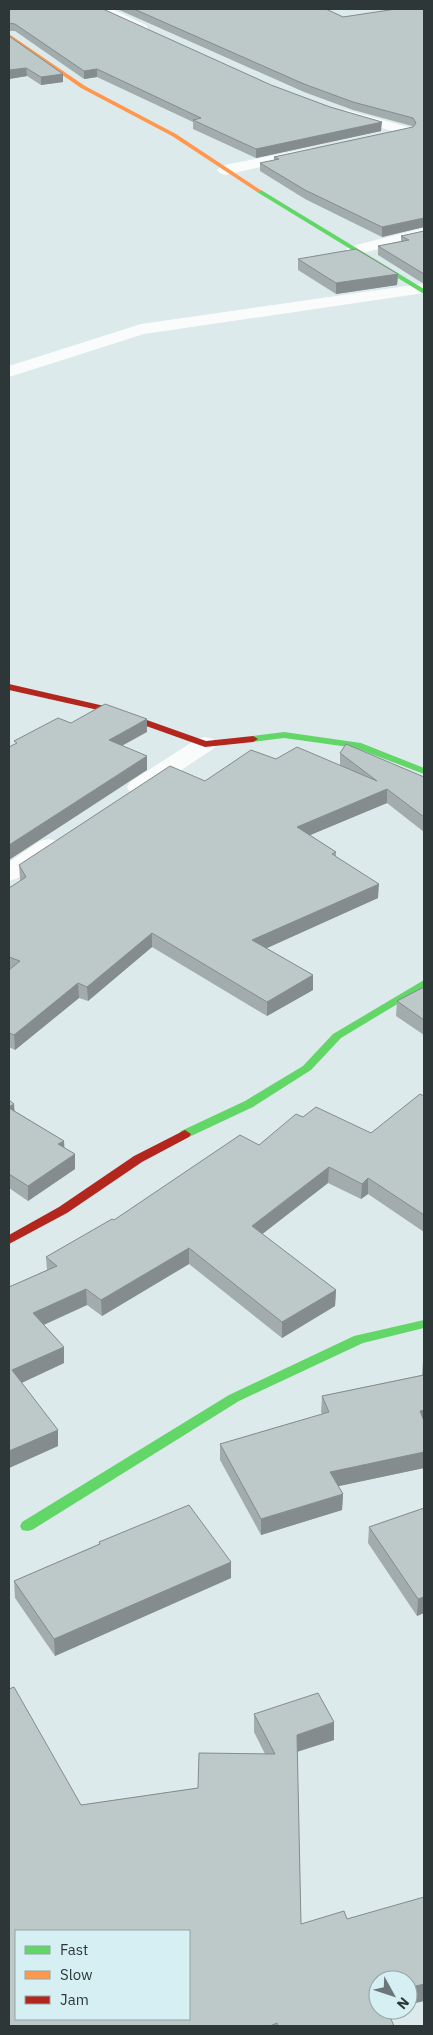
<svg xmlns="http://www.w3.org/2000/svg" width="433" height="2035" font-family="'IBM Plex Sans',sans-serif">
<rect width="100%" height="100%" fill="#dceaec"/>
<g fill="none" stroke-linecap="round" stroke-linejoin="round">
<path fill="#fafcfc" fill-rule="evenodd" d="M 97,9 L 112,9 L 146,25 L 148,28 L 146,31 L 136,31 L 98,12 Z
M 346,110 L 412,128 L 414,131 L 412,134 L 407,135 L 341,117 L 339,114 L 341,111 Z
M 310,148 L 315,149 L 317,152 L 315,155 L 225,175 L 220,173 L 217,170 L 220,167 L 225,165 Z
M 424,228 L 424,238 L 354,255 L 348,253 L 346,250 L 348,247 Z
M 420,284 L 424,285 L 424,293 L 144,334 L 9,377 L 9,366 L 141,324 Z
M 205,737 L 213,739 L 217,744 L 213,749 L 148,792 L 139,794 L 130,792 L 127,787 L 130,782 L 197,739 Z
M 49,839 L 58,841 L 61,846 L 58,851 L 18,878 L 9,881 L 9,862 L 40,841 Z"/>
<path fill="#63d668" fill-rule="evenodd" d="M 257,190 L 261,190 L 424,289 L 424,294 L 257,192 Z
M 284,732 L 361,743 L 424,768 L 424,774 L 356,748 L 284,738 L 253,742 L 248,739 L 253,736 Z
M 424,980 L 424,988 L 341,1038 L 311,1070 L 253,1107 L 189,1137 L 185,1138 L 179,1134 L 181,1131 L 245,1101 L 303,1066 L 333,1034 Z
M 424,1320 L 424,1328 L 363,1343 L 239,1401 L 32,1530 L 27,1531 L 22,1530 L 20,1526 L 22,1522 L 229,1395 L 354,1336 Z"/>
<path fill="#ff974d" fill-rule="evenodd" d="M 9,34 L 85,86 L 176,134 L 262,191 L 257,192 L 172,136 L 81,88 L 9,38 Z"/>
<path fill="#b3261e" fill-rule="evenodd" d="M 9,684 L 113,708 L 206,741 L 253,736 L 258,739 L 253,742 L 205,747 L 107,712 L 9,690 Z
M 185,1130 L 191,1134 L 189,1137 L 142,1162 L 67,1213 L 9,1244 L 9,1235 L 59,1207 L 134,1156 Z"/>
</g>
<path fill="#a3acad" d="M 9,9 L 271,85 L 381,131 L 256,158 L 193,129 L 193,122 L 97,77 L 84,79 L 15,31 L 9,31 Z
M 117,9 L 326,9 L 343,17 L 424,9 L 424,227 L 382,237 L 305,199 L 260,171 L 260,163 L 274,160 L 274,157 L 413,127 L 412,126 L 353,110 L 304,92 Z
M 9,36 L 63,74 L 63,82 L 41,85 L 27,76 L 9,79 Z
M 424,231 L 424,284 L 378,255 L 378,246 L 401,241 L 401,236 Z
M 298,259 L 398,274 L 397,285 L 336,294 L 298,270 Z
M 340,753 L 424,777 L 424,832 L 387,803 L 310,835 L 336,852 L 336,857 L 378,898 L 266,948 L 313,975 L 313,990 L 267,1016 L 152,947 L 88,1001 L 79,998 L 15,1050 L 9,1047 L 9,888 L 20,881 L 20,879 L 19,865 L 205,781 L 276,759 L 340,766 Z
M 424,987 L 424,1035 L 396,1016 L 397,1001 Z
M 424,1096 L 424,1232 L 368,1194 L 361,1199 L 328,1183 L 262,1234 L 336,1290 L 335,1306 L 282,1338 L 189,1264 L 102,1316 L 87,1305 L 44,1325 L 64,1347 L 64,1363 L 21,1383 L 58,1446 L 9,1468 L 9,1287 L 47,1270 L 46,1257 L 114,1220 L 259,1145 L 303,1117 L 371,1133 Z
M 9,1100 L 15,1111 L 64,1141 L 64,1148 L 75,1169 L 28,1201 L 9,1188 Z
M 423,1361 L 424,1361 L 424,1468 L 338,1486 L 343,1494 L 342,1510 L 261,1535 L 220,1460 L 220,1444 L 322,1414 L 321,1412 L 322,1396 L 422,1375 Z
M 424,1508 L 424,1613 L 417,1616 L 368,1543 L 369,1527 Z
M 99,1542 L 231,1562 L 231,1578 L 55,1656 L 15,1598 L 14,1581 L 99,1544 Z
M 254,1714 L 334,1740 L 297,1752 L 301,1924 L 387,2011 L 394,2026 L 9,2026 L 81,1805 L 198,1788 L 265,1754 L 254,1732 Z"/>
<path fill="#848c8d" d="M 26,68 L 27,76 L 9,79 L 9,70 Z
M 97,69 L 97,77 L 84,79 L 84,71 Z
M 63,74 L 63,82 L 41,85 L 41,77 Z
M 382,122 L 381,131 L 256,158 L 256,149 Z
M 424,218 L 424,227 L 382,237 L 382,227 Z
M 398,274 L 397,285 L 336,294 L 336,283 Z
M 147,719 L 147,732 L 109,753 L 109,740 Z
M 147,756 L 147,770 L 9,860 L 9,845 Z
M 387,789 L 387,803 L 296,841 L 297,827 Z
M 379,884 L 378,898 L 252,955 L 252,940 Z
M 152,933 L 152,947 L 88,1001 L 87,987 Z
M 313,975 L 313,990 L 267,1016 L 267,1002 Z
M 78,983 L 79,998 L 15,1050 L 14,1035 Z
M 14,1104 L 15,1119 L 9,1123 L 9,1107 Z
M 64,1141 L 65,1156 L 58,1144 Z
M 75,1154 L 75,1169 L 28,1201 L 28,1186 Z
M 329,1167 L 328,1183 L 252,1242 L 252,1226 Z
M 368,1178 L 368,1194 L 361,1199 L 362,1184 Z
M 189,1248 L 189,1264 L 102,1316 L 101,1300 Z
M 86,1289 L 87,1305 L 34,1329 L 33,1313 Z
M 336,1290 L 335,1306 L 282,1338 L 282,1322 Z
M 64,1347 L 64,1363 L 13,1387 L 12,1370 Z
M 424,1410 L 424,1426 L 420,1411 Z
M 58,1430 L 58,1446 L 9,1468 L 9,1451 Z
M 424,1452 L 424,1468 L 330,1488 L 330,1472 Z
M 343,1494 L 342,1510 L 261,1535 L 261,1519 Z
M 231,1562 L 231,1578 L 55,1656 L 54,1639 Z
M 424,1597 L 424,1613 L 417,1616 L 418,1599 Z
M 334,1722 L 334,1740 L 296,1752 L 297,1735 Z
M 424,1984 L 424,2001 L 408,2005 L 408,1988 Z"/>
<path fill="#bdc8c9" stroke="#848c8d" fill-rule="evenodd" d="M 9,9 L 103,9 L 271,85 L 330,107 L 382,122 L 256,149 L 193,120 L 201,118 L 97,69 L 84,71 L 15,24 L 9,23 Z
M 134,9 L 326,9 L 343,17 L 396,9 L 424,9 L 424,218 L 382,227 L 305,190 L 260,163 L 279,159 L 274,157 L 413,127 L 416,123 L 413,118 L 353,102 L 304,84 Z
M 9,36 L 63,74 L 41,77 L 26,68 L 9,70 Z
M 424,231 L 424,274 L 378,246 L 409,240 L 401,236 Z
M 356,249 L 398,274 L 336,283 L 298,259 Z
M 105,704 L 147,719 L 109,740 L 147,756 L 9,845 L 9,747 L 17,743 L 14,741 L 58,718 L 71,723 Z
M 346,744 L 424,777 L 424,817 L 387,789 L 297,827 L 336,852 L 332,854 L 379,884 L 252,940 L 313,975 L 267,1002 L 152,933 L 87,987 L 78,983 L 14,1035 L 9,1033 L 9,970 L 20,961 L 9,957 L 9,888 L 26,877 L 19,865 L 170,766 L 205,781 L 251,750 L 276,759 L 297,747 L 377,781 L 340,753 Z
M 424,987 L 424,1020 L 397,1001 Z
M 420,1094 L 424,1096 L 424,1215 L 368,1178 L 362,1184 L 329,1167 L 252,1226 L 336,1290 L 282,1322 L 189,1248 L 101,1300 L 86,1289 L 33,1313 L 64,1347 L 12,1370 L 58,1430 L 9,1451 L 9,1287 L 57,1266 L 46,1257 L 112,1219 L 114,1220 L 240,1135 L 259,1145 L 296,1114 L 303,1117 L 316,1107 L 371,1133 Z
M 9,1100 L 14,1104 L 9,1107 Z
M 9,1108 L 64,1141 L 58,1144 L 75,1154 L 28,1186 L 9,1174 Z
M 424,1375 L 424,1410 L 420,1411 L 424,1421 L 424,1452 L 330,1472 L 343,1494 L 261,1519 L 220,1444 L 329,1412 L 322,1396 Z
M 189,1505 L 231,1562 L 54,1639 L 14,1581 L 100,1544 L 99,1542 Z
M 424,1508 L 424,1597 L 418,1599 L 369,1527 Z
M 14,1687 L 81,1805 L 198,1788 L 199,1753 L 275,1754 L 254,1714 L 318,1693 L 334,1722 L 297,1735 L 301,1924 L 344,1911 L 347,1919 L 424,1897 L 424,1984 L 408,1988 L 408,1980 L 378,1980 L 378,2010 L 387,2010 L 394,2026 L 278,2026 L 277,2023 L 270,2026 L 9,2026 L 9,1689 ZM 16,1931 L 189,1931 L 189,2019 L 16,2019 Z"/>
<rect width="433" height="2035" fill="none" stroke="#2d3738" stroke-width="20"/>
<rect x="15" y="1930" width="175" height="90" fill="#d6eff2" stroke="#92a5a8"/>
<rect x="25" y="1946" width="25" height="8" fill="#63d668" stroke="#92a5a8"/>
<text x="60" y="1955" font-size="15" fill="#2d3738">Fast</text>
<rect x="25" y="1971" width="25" height="8" fill="#ff974d" stroke="#92a5a8"/>
<text x="60" y="1980" font-size="15" fill="#2d3738">Slow</text>
<rect x="25" y="1996" width="25" height="8" fill="#b3261e" stroke="#92a5a8"/>
<text x="60" y="2005" font-size="15" fill="#2d3738">Jam</text>
<g transform="translate(393 1995) rotate(130)"><circle r="24" fill="#d6eff2" stroke="#92a5a8"/>
<path d="M0-4L9 19L0 12L-9 19Z" fill="#6a7677"/>
<text y="-8" font-size="14" font-weight="bold" text-anchor="middle" fill="#2d3738">N</text>
</g>
</svg>
